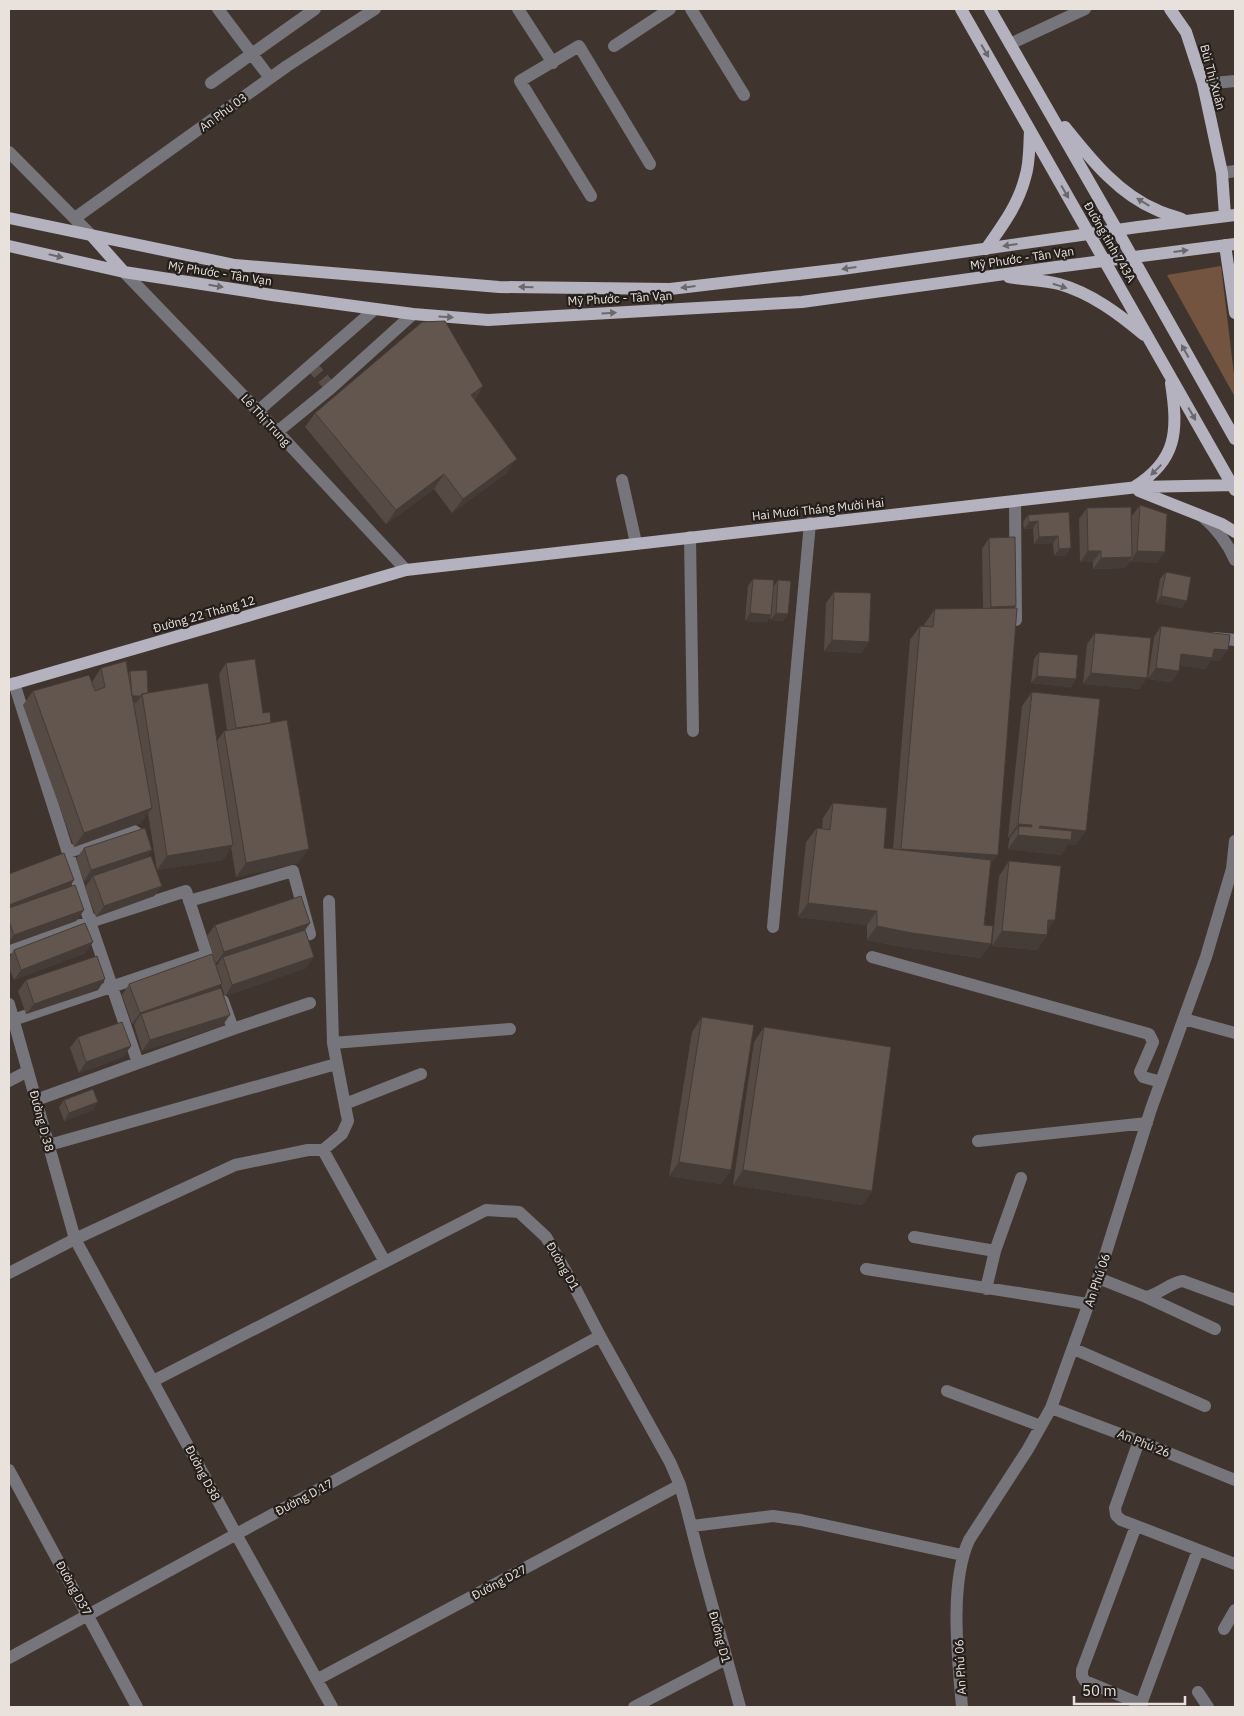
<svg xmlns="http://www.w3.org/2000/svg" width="1244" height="1716" font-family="'IBM Plex Sans',sans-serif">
<rect width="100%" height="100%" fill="#40352e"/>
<path fill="#725440" d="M 1221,266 L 1235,383 L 1235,397 L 1167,275 Z"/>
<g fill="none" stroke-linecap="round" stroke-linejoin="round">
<path stroke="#594f48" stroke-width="12" stroke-dasharray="12 6" stroke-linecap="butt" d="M 311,365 L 331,388"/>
<path stroke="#76757b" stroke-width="12" d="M 218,9 L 270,78
M 518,9 L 553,63
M 691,9 L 744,95
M 1010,44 L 1085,9
M 614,46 L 670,9
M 211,83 L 315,9
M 1203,84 L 1235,81
M 9,152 L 92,236
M 1222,173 L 1235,171
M 591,196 L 520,81 L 579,46 L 650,164
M 75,218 L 287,66 L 375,9
M 124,272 L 258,411 L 406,570
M 258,411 L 375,309
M 277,432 L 331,388 L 413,314
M 622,480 L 636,543
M 1015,502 L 1016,620
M 1203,517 C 1217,529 1228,544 1235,560
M 690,537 L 693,731
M 1214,638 L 1235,640
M 14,683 L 90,922 L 138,1063 L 36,1100
M 68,852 L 134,831 L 140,835 L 144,845
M 189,901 L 293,871 L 310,934 L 290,940
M 773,927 L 810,523
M 9,948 L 186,891 L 212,971
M 872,957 L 1149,1034 L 1153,1042 L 1140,1072 L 1143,1077 L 1161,1082
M 9,1004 L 75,1239 L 236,1534 L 332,1707
M 1184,1019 L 1235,1033
M 13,1020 L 206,955
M 233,1029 L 310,1003
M 333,1043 L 510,1029
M 138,1063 L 233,1029 L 223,1001
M 9,1081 L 28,1071
M 345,1104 L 421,1074
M 978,1141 L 1147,1123
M 49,1145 L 336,1064
M 323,1150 L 342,1134 L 348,1121 L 333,1043 L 329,901
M 914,1237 L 995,1251
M 866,1269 L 1088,1304
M 9,1273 L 75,1239 L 235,1165 L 308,1150 L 323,1150 L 385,1262
M 1098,1278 L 1146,1297 L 1215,1329
M 986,1289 L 995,1251 L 1021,1178
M 1146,1297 C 1160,1294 1171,1282 1183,1281 L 1235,1300
M 1074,1349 L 1205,1406
M 153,1381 L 486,1210 L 519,1212 L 546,1237 L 573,1284 L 600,1336 L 670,1462 L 680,1485 L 687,1510 L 700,1561 L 740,1707
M 947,1391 L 1041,1426
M 1051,1408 L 1139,1441 L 1235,1480
M 1139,1441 L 1115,1508 L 1116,1515 L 1121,1520 L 1235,1564
M 9,1470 L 137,1707
M 692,1526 L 773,1516 L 801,1520 L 962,1555
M 1136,1526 L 1082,1670 L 1082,1676 L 1085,1681 L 1141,1704 L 1142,1707
M 1224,1629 L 1235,1610
M 9,1658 L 600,1336
M 318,1679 L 680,1485
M 1198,1692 L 1208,1707
M 1141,1704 L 1198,1550
M 634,1707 L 726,1659
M 962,1707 C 958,1659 949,1584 969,1540 L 1028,1449 L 1051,1408 L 1098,1278 L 1151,1109 L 1206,957 L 1232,869 L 1235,841"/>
<path stroke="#b3b2be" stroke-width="12" d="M 961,9 L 1235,490
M 990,9 L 1117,230 L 1235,439
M 1170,9 L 1186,32 L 1203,84 L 1222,173 L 1225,216
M 1065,127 C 1090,158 1118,194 1157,210 C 1165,214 1174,216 1182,219
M 9,218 L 235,265 L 499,287 L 670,289 L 842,269 L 1138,227 L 1235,215
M 92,236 L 124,272
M 1225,245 L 1235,313
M 9,246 L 124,272 L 272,295 L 413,314 L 488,320 L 802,302 L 1056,267 L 1235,244
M 986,249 C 1002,226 1018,205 1025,178 C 1030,163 1029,147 1030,131
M 1009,277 C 1025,280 1043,280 1059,284 C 1091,293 1119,314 1144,335
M 1134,487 C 1178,460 1178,430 1171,383
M 1139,491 L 1222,524 L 1235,532
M 9,685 L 406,570 L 1138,487 L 1235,485"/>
</g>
<path fill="#554a44" d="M 483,386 L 474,400 L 507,473 L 452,513 L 434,489 L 386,524 L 305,427 L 315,413 Z
M 1140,505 L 1157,563 L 1130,561 L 1125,568 L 1093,569 L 1093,562 L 1080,562 L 1079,519 L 1087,508 L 1131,530 L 1132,516 Z
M 1069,512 L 1066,556 L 1054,556 L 1053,543 L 1034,544 L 1033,528 L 1024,529 L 1023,522 L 1028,515 Z
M 989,538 L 1015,608 L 981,958 L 902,947 L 867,940 L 867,925 L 798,917 L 806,842 L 817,828 L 822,829 L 823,818 L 833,803 L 884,848 L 893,849 L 910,640 L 920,626 L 924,626 L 925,623 L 935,609 L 983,609 L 982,549 Z
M 1166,572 L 1182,608 L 1156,603 L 1160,579 Z
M 753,579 L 774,586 L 778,580 L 788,614 L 783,621 L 770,620 L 771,616 L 766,622 L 745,621 L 748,586 Z
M 834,592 L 862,653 L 824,651 L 826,603 Z
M 1161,626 L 1220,661 L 1211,660 L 1205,669 L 1179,665 L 1179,671 L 1171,682 L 1148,679 L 1154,637 Z
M 1095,633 L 1140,689 L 1083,684 L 1087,644 Z
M 1039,652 L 1076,679 L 1071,687 L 1031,683 L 1034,659 Z
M 226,663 L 263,713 L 271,723 L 298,863 L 236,877 L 231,847 L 223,860 L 157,870 L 148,813 L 141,823 L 74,847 L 23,705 L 33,691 L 92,682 L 101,668 L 128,674 L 130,671 L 148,693 L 217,741 L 224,731 L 227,730 L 219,674 Z
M 1032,692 L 1076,845 L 1068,844 L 1061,855 L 1008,849 L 1009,841 L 1010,838 L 1008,838 L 1022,706 Z
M 84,848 L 152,850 L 147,857 L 162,886 L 154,896 L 96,917 L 85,887 L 91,879 L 84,881 L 76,859 Z
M 1009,861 L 1047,932 L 1047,935 L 1037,950 L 992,946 L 999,876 Z
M 9,874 L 74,880 L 70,887 L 84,910 L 76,921 L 9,945 Z
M 310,923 L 305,930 L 306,968 L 225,996 L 221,985 L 218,990 L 222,1026 L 142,1051 L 134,1025 L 135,1023 L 132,1024 L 122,995 L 129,984 L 216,967 L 220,961 L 216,963 L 207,936 L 215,925 Z
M 93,942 L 85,953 L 14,980 L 9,968 L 9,958 L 14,950 Z
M 105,979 L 98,990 L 26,1014 L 18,991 L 26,980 Z
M 702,1017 L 731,1170 L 721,1184 L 669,1176 L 692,1032 Z
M 764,1027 L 872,1191 L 862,1205 L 733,1185 L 754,1042 Z
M 78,1037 L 131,1046 L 123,1057 L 79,1073 L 70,1048 Z
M 64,1100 L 93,1110 L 64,1121 L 59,1107 Z"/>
<path fill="#453c37" d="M 483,386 L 473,400 L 471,395 Z
M 517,459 L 507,473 L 452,513 L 463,499 Z
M 444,474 L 434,489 L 386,524 L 396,510 Z
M 1038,521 L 1033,528 L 1024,529 L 1029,522 Z
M 1058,536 L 1053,543 L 1034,544 L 1039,537 Z
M 1071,548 L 1066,556 L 1054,556 L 1059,549 Z
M 1088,551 L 1101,551 L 1093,562 L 1080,562 Z
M 1137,551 L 1165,552 L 1157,563 L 1130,562 Z
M 1132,557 L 1125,568 L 1093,569 L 1101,558 Z
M 1161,596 L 1187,601 L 1182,608 L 1156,603 Z
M 1016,606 L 1009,617 L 983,618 L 991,607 Z
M 750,613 L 771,615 L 766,622 L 745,621 Z
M 776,613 L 788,614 L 783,621 L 770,620 Z
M 832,640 L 869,642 L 862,653 L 824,651 Z
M 1214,649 L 1228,650 L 1220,661 L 1211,660 L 1205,669 L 1173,665 L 1181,654 Z
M 1156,668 L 1179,671 L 1171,682 L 1148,679 Z
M 1091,673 L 1147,678 L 1140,689 L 1083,684 Z
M 1037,676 L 1076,679 L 1071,687 L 1031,683 Z
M 131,696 L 141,696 L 136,703 L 126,704 Z
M 152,808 L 141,823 L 74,847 L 84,833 Z
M 1018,824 L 1032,825 L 1025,835 L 1040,826 L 1086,831 L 1076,845 L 1068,844 L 1061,855 L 1008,849 L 1018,835 L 1019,826 L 1010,838 L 1008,838 Z
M 233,845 L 223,860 L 157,870 L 167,856 Z
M 309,849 L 298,863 L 236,877 L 246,863 Z
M 901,849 L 998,855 L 988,869 L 891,863 Z
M 152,850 L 144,861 L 93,876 L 91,879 L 84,881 L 91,870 Z
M 74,880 L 66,891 L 9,913 L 9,905 Z
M 162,886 L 154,896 L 96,917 L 104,906 Z
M 808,903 L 877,911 L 867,925 L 798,917 Z
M 84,910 L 76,921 L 9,945 L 9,942 L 14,935 Z
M 1048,920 L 1055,920 L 1045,935 Z
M 310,923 L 302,934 L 223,957 L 220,961 L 216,963 L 224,952 Z
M 877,926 L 991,944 L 981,958 L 902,947 L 867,940 Z
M 1002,931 L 1047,935 L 1037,950 L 992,946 Z
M 93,942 L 85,953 L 14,980 L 21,970 Z
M 314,957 L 306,968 L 225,996 L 232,985 Z
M 105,979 L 98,990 L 26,1014 L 34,1004 Z
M 222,984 L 215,994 L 141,1014 L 135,1023 L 132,1024 L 140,1013 Z
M 230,1015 L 222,1026 L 142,1051 L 150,1040 Z
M 131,1046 L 123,1057 L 79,1073 L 86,1062 Z
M 98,1102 L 93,1110 L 64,1121 L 69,1113 Z
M 679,1162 L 731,1170 L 721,1184 L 669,1176 Z
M 743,1170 L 872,1191 L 862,1205 L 733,1185 Z"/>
<path fill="#63564f" stroke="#453c37" d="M 445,321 L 483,386 L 471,395 L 517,459 L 463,499 L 444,474 L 396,510 L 315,413 L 422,322 Z
M 1140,505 L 1167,514 L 1165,552 L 1137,551 Z
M 1131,507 L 1132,557 L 1101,558 L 1101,551 L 1088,551 L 1087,508 Z
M 1069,512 L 1071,548 L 1059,549 L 1058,536 L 1039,537 L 1038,521 L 1029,522 L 1028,515 Z
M 1015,537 L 1016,606 L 991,607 L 989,538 Z
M 1166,572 L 1191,577 L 1187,601 L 1161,596 Z
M 753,579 L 774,580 L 771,615 L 750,613 Z
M 778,580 L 791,581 L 788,614 L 776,613 Z
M 834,592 L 871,593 L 869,642 L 832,640 Z
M 1017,608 L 998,855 L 901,849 L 920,626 L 933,627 L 935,609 Z
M 1161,626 L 1230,635 L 1228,650 L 1214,649 L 1212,658 L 1181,654 L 1179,671 L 1156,668 Z
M 1095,633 L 1151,638 L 1147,678 L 1091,673 Z
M 1039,652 L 1078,655 L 1076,679 L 1037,676 Z
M 255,659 L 263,713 L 270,712 L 271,723 L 236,728 L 226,663 Z
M 126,661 L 152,808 L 84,833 L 33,691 L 89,675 L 95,691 L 105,687 L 101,668 Z
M 147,670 L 148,693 L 142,694 L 141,696 L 132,696 L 130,671 Z
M 208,683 L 233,845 L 167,856 L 142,694 Z
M 1032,692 L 1100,699 L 1086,831 L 1040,826 L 1039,828 L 1072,831 L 1071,840 L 1018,835 L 1019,826 L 1032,827 L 1032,825 L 1018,824 Z
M 287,720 L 309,849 L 246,863 L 224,731 Z
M 833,803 L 887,808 L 884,848 L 991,860 L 984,925 L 993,926 L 991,944 L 912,933 L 877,926 L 877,911 L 808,903 L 817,828 L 830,830 Z
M 145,828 L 152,850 L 91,870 L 84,848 Z
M 64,853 L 74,880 L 9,905 L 9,874 Z
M 151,856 L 162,886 L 104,906 L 93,876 Z
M 1009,861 L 1061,866 L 1055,920 L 1048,920 L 1047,935 L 1002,931 Z
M 75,885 L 84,910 L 14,935 L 9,921 L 9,908 Z
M 301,896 L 310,923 L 224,952 L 215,925 Z
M 85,923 L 93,942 L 21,970 L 14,950 Z
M 305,930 L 314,957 L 232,985 L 223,957 Z
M 212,954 L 222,984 L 140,1013 L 129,984 Z
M 97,956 L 105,979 L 34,1004 L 26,980 Z
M 221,988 L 230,1015 L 150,1040 L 141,1014 Z
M 702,1017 L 754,1025 L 731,1170 L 679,1162 Z
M 122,1022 L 131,1046 L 86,1062 L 78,1037 Z
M 764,1027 L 891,1047 L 872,1191 L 743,1170 Z
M 93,1089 L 98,1102 L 69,1113 L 64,1100 Z"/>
<defs><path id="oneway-solid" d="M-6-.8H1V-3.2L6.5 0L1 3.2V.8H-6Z" transform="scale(1.25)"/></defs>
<g fill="#6b686c">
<use href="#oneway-solid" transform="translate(985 51) rotate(60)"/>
<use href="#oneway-solid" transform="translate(1065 192) rotate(60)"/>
<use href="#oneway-solid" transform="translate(1143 202) rotate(-149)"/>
<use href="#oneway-solid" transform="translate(1010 245) rotate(172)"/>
<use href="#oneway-solid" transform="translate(1181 251) rotate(-7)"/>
<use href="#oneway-solid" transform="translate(56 256) rotate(13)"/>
<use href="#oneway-solid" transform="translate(849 268) rotate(172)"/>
<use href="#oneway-solid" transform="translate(216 286) rotate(9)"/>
<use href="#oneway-solid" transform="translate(1060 286) rotate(17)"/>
<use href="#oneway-solid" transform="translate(526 287) rotate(-179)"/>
<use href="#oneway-solid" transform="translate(688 287) rotate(173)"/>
<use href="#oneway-solid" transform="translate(609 313) rotate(-3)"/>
<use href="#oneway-solid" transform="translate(446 317) rotate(4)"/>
<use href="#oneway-solid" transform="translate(1185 351) rotate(-119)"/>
<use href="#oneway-solid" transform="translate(1192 414) rotate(60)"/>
<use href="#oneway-solid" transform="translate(1156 470) rotate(136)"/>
</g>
<g text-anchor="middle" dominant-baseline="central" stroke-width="4.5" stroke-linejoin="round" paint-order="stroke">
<g font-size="12" fill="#e8e1dc" stroke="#231e1a">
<text transform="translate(1213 77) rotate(75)">Bùi Thị Xuân</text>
<text transform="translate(223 112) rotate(-36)">An Phú 03</text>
<text transform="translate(1110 242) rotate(60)">Đường tỉnh 743A</text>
<text transform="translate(1022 258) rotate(-8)">Mỹ Phước - Tân Vạn</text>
<text transform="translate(220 273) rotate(9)">Mỹ Phước - Tân Vạn</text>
<text transform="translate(620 298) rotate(-3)">Mỹ Phước - Tân Vạn</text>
<text transform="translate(266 420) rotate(47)">Lê Thị Trung</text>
<text transform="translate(818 509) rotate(-6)">Hai Mươi Tháng Mười Hai</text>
<text transform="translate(204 614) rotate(-16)">Đường 22 Tháng 12</text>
<text transform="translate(42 1121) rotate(75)">Đường D 38</text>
<text transform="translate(563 1266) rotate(60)">Đường D1</text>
<text transform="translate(1097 1280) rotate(-71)">An Phú 06</text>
<text transform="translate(1144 1443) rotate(22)">An Phú 26</text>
<text transform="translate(203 1473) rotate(62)">Đường D38</text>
<text transform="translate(304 1497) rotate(-28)">Đường D 17</text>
<text transform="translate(499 1582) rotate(-28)">Đường D27</text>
<text transform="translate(74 1588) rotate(61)">Đường D37</text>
<text transform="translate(720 1637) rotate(75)">Đường D1</text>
<text transform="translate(960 1667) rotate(-93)">An Phú 06</text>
</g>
</g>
<rect width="1244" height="1716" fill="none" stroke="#e8e1dc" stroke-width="20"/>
<path d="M1074 1696v8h111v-8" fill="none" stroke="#e8e1dc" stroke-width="2.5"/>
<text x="1082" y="1696" font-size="15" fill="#e8e1dc" stroke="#231e1a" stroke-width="4" paint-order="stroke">50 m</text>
</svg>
